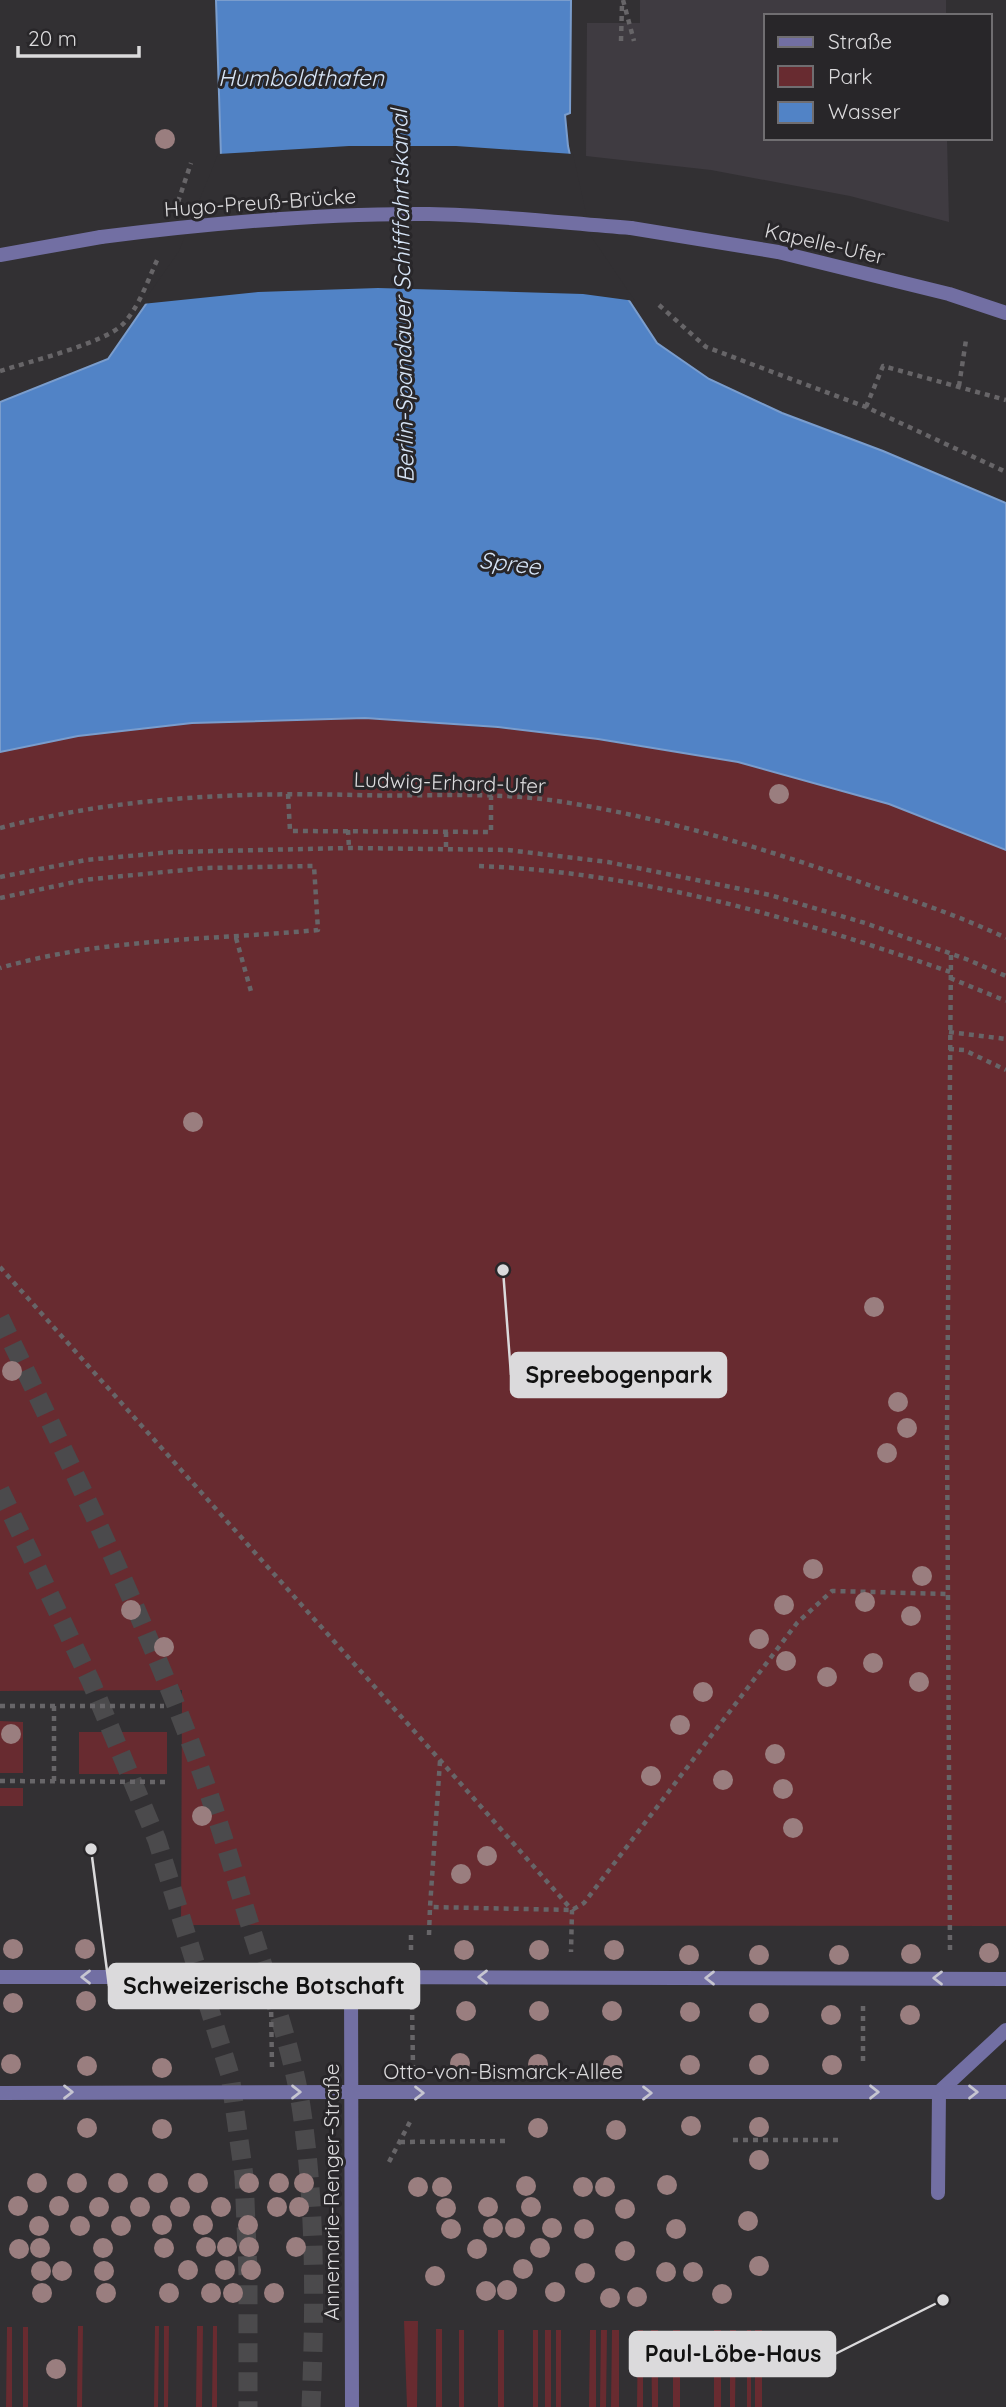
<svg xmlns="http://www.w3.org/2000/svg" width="1006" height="2407" font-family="Quicksand,sans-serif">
<rect width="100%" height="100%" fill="#323033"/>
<path fill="#3f3b41" d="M 640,0 L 946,0 L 946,16 L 766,16 L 766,138 L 947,138 L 949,222 L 850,196 L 711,170 L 586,156 L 587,23 L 640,23 Z"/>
<path fill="#682b30" d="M 365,718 L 549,732 L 738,762 L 889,804 L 1006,850 L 1006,1926 L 181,1925 L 182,1690 L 0,1691 L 0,752 C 119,722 243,719 365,718 Z
M 0,1721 L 23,1722 L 23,1773 L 0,1773 Z
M 79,1732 L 167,1732 L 167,1774 L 79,1774 Z
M 0,1788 L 23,1788 L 23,1806 L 0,1806 Z
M 404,2321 L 418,2321 L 417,2407 L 407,2407 Z
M 78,2326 L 83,2326 L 82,2407 L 77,2407 Z
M 155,2326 L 159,2326 L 158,2407 L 154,2407 Z
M 164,2326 L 169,2326 L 168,2407 L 164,2407 Z
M 197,2326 L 203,2326 L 202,2407 L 196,2407 Z
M 213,2326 L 217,2326 L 217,2407 L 212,2407 Z
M 7,2327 L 12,2327 L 12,2407 L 6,2407 Z
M 23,2327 L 28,2327 L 28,2407 L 23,2407 Z
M 436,2329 L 442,2329 L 442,2407 L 436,2407 Z
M 459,2330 L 464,2330 L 464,2407 L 459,2407 Z
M 498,2330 L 504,2330 L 504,2407 L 498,2407 Z
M 533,2330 L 538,2330 L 538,2407 L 533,2407 Z
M 545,2330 L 551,2330 L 551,2407 L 545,2407 Z
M 556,2330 L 561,2330 L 561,2407 L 556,2407 Z
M 590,2330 L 596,2330 L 596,2407 L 589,2407 Z
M 601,2330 L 607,2330 L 606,2407 L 600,2407 Z
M 612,2330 L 619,2330 L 619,2407 L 611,2407 Z
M 638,2330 L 643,2330 L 643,2407 L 637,2407 Z
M 651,2330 L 658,2330 L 658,2407 L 652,2407 Z
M 673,2330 L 680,2330 L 680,2407 L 673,2407 Z
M 714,2330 L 721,2330 L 721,2407 L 714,2407 Z
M 730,2330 L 736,2330 L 735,2407 L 730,2407 Z
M 747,2330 L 751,2330 L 751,2407 L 747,2407 Z
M 755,2330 L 762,2330 L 762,2407 L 755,2407 Z"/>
<path fill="#5183c6" stroke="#7a9dcd" stroke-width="2" d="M 216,0 L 571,0 L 570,113 L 565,115 L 568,146 L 588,238 L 657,343 L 709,379 L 782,413 L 883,451 L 1006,503 L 1006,850 L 889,804 L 738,762 L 598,739 L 498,727 L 365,718 L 192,723 L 78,736 L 0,752 L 0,402 L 108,359 L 182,252 L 221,157 Z"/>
<path fill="#323033" d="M 349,146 L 456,146 L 573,154 L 591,236 L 635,301 L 583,294 L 378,288 L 258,292 L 142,304 L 179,251 L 218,154 Z"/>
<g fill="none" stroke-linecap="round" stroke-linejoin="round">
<path stroke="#4b4a4c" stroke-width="19" stroke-dasharray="19 10" stroke-linecap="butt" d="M 0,1318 C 70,1463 141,1609 197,1760 C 217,1814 233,1870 250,1925 C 269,1986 293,2049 302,2113 C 316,2210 315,2310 311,2407
M 0,1490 L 91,1682 L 157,1840 L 230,2075 L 244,2176 L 248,2273 L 248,2407"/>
<path stroke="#676568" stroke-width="4.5" stroke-dasharray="5 5" stroke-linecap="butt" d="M 623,0 L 634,41
M 621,41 L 622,4
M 178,202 L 191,163
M 659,305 L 706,347 L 866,407 L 1006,472
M 0,371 C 28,362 105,343 123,324 C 140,306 148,279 159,256
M 959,386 L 966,340
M 866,407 L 883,366 L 1006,400
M 288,794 L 290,831 L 491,832 L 491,796
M 0,828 C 117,797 237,792 357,795 C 423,797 491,791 557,801 C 662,817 763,848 863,883 C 911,900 960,916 1006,938
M 348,830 L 349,848
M 446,832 L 446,848
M 479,866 C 641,872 798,919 950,972
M 0,877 L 86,860 L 172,852 L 349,848 L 508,850 L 608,862 L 770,895 L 865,923 L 966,959 L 1006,976
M 0,898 L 84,880 L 204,868 L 314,866 L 318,930 C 212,940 102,938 0,968
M 236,938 L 252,995
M 950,978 L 1006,1001
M 949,1032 L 1006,1039
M 949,1049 L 964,1050 L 1006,1070
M 0,1267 L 440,1760 L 572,1910 L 571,1952
M 0,1706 L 164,1706
M 440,1761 L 430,1907 L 572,1910 L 584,1903 L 797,1623 L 832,1591 L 949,1594
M 0,1781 L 167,1782
M 54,1781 L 54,1706
M 411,1935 L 411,1951
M 429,1935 L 430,1907
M 950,1950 L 947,1430 L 951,954
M 271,2002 L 272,2067
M 412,2005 L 413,2067
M 863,2006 L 863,2064
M 733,2140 L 842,2140
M 400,2142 L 510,2141
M 389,2162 L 412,2118"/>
<path stroke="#726fa3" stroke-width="14" d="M 938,2193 L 939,2092"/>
<path stroke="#726fa3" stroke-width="14" d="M 0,1977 L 351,1977
M 939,2092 L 1006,2092
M 0,2093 L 351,2092"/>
<path stroke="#726fa3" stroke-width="14" d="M 631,228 L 778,252 L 949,294 L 1006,313
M 0,255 L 101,237
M 351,2092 L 939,2092 L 1006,2030
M 352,2407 L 351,1977 L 1006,1979"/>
<path stroke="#726fa3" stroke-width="14" d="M 101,237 C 211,223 319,213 429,214 C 497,215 564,223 631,228"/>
</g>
<g fill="#9a7e7f">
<circle cx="165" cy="139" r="10"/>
<circle cx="779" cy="794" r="10"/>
<circle cx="193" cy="1122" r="10"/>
<circle cx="874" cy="1307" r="10"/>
<circle cx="12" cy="1371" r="10"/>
<circle cx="898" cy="1402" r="10"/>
<circle cx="907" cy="1428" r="10"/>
<circle cx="887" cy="1453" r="10"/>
<circle cx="813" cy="1569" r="10"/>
<circle cx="922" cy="1576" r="10"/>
<circle cx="865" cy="1602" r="10"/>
<circle cx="784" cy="1605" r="10"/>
<circle cx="131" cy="1610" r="10"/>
<circle cx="911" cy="1616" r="10"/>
<circle cx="759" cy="1639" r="10"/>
<circle cx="164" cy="1647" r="10"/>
<circle cx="786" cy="1661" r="10"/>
<circle cx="873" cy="1663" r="10"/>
<circle cx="827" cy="1677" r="10"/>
<circle cx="919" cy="1682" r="10"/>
<circle cx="703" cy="1692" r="10"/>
<circle cx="680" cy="1725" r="10"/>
<circle cx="11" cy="1734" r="10"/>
<circle cx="775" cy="1754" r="10"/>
<circle cx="651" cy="1776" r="10"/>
<circle cx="723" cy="1780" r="10"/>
<circle cx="783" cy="1789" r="10"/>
<circle cx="202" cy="1816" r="10"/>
<circle cx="793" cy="1828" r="10"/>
<circle cx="487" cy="1856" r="10"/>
<circle cx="461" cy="1874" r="10"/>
<circle cx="13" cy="1949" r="10"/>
<circle cx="85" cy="1949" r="10"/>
<circle cx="464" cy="1950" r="10"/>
<circle cx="539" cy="1950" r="10"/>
<circle cx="614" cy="1950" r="10"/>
<circle cx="989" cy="1953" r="10"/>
<circle cx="911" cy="1954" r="10"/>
<circle cx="689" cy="1955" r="10"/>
<circle cx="759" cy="1955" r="10"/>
<circle cx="839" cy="1955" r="10"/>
<circle cx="161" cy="1999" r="10"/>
<circle cx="86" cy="2001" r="10"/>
<circle cx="13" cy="2003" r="10"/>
<circle cx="466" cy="2011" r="10"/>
<circle cx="539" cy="2011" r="10"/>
<circle cx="612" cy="2011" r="10"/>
<circle cx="690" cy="2012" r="10"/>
<circle cx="759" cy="2013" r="10"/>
<circle cx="831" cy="2015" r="10"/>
<circle cx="910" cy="2015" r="10"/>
<circle cx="460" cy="2063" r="10"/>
<circle cx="11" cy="2064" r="10"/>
<circle cx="538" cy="2064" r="10"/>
<circle cx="613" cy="2065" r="10"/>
<circle cx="690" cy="2065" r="10"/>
<circle cx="759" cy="2065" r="10"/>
<circle cx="832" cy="2065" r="10"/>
<circle cx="87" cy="2066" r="10"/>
<circle cx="162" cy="2068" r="10"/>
<circle cx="691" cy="2126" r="10"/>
<circle cx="759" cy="2127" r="10"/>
<circle cx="87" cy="2128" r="10"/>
<circle cx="538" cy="2128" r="10"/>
<circle cx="162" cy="2129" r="10"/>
<circle cx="616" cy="2130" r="10"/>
<circle cx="759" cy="2160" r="10"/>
<circle cx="37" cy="2183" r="10"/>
<circle cx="77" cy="2183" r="10"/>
<circle cx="118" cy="2183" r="10"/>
<circle cx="158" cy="2183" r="10"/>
<circle cx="198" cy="2183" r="10"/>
<circle cx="249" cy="2183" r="10"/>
<circle cx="279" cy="2183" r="10"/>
<circle cx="304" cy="2183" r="10"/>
<circle cx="667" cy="2185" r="10"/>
<circle cx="526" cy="2186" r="10"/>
<circle cx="418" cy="2187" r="10"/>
<circle cx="442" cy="2187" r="10"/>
<circle cx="583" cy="2187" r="10"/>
<circle cx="605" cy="2187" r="10"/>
<circle cx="18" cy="2206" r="10"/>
<circle cx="59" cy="2206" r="10"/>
<circle cx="99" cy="2207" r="10"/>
<circle cx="140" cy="2207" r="10"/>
<circle cx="180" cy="2207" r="10"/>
<circle cx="221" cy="2207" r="10"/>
<circle cx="277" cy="2207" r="10"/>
<circle cx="299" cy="2207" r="10"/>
<circle cx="488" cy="2207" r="10"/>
<circle cx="531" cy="2207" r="10"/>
<circle cx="446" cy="2208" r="10"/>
<circle cx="625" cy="2209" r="10"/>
<circle cx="748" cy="2221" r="10"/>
<circle cx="162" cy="2225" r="10"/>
<circle cx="203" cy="2225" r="10"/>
<circle cx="248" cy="2225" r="10"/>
<circle cx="39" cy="2226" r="10"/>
<circle cx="80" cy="2226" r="10"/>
<circle cx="121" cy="2226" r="10"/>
<circle cx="493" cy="2228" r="10"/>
<circle cx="515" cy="2228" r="10"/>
<circle cx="552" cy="2228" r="10"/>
<circle cx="451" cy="2229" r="10"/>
<circle cx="584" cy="2229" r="10"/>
<circle cx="676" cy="2229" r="10"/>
<circle cx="206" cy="2247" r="10"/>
<circle cx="227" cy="2247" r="10"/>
<circle cx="249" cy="2247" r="10"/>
<circle cx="296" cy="2247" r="10"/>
<circle cx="40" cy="2248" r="10"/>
<circle cx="103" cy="2248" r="10"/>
<circle cx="164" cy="2248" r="10"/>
<circle cx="540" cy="2248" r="10"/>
<circle cx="19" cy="2249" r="10"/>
<circle cx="477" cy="2249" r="10"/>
<circle cx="625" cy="2251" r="10"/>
<circle cx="759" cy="2266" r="10"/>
<circle cx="523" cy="2269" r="10"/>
<circle cx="188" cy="2270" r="10"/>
<circle cx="225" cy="2270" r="10"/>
<circle cx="251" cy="2270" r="10"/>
<circle cx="41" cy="2271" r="10"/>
<circle cx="62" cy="2271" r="10"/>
<circle cx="104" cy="2271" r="10"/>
<circle cx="666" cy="2272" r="10"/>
<circle cx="693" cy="2272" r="10"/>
<circle cx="585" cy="2273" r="10"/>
<circle cx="435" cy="2276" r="10"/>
<circle cx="507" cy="2290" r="10"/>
<circle cx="486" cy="2291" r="10"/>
<circle cx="555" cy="2292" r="10"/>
<circle cx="42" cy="2293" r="10"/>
<circle cx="106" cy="2293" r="10"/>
<circle cx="169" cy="2293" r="10"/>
<circle cx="211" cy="2293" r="10"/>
<circle cx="233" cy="2293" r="10"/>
<circle cx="274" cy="2293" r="10"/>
<circle cx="722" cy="2294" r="10"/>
<circle cx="637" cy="2297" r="10"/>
<circle cx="610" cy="2298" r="10"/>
<circle cx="56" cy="2369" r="10"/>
</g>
<defs><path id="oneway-chevron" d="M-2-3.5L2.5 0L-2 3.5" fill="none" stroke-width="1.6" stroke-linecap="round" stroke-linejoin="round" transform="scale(1.75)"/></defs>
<g stroke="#c6c5d1">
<use href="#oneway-chevron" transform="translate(86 1977) rotate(180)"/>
<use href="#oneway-chevron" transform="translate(483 1977) rotate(180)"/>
<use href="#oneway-chevron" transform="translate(710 1978) rotate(-180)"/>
<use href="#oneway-chevron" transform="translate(938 1978) rotate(180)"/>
<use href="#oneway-chevron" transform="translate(68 2092)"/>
<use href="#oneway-chevron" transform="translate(296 2092)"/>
<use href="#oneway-chevron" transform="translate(874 2092)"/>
<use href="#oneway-chevron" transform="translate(973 2092)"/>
<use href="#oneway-chevron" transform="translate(419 2093)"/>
<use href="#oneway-chevron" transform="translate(647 2093)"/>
</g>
<g text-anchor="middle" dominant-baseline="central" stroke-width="6" stroke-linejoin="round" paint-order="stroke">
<g font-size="21" fill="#dbdadc" stroke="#282629">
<text transform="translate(260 202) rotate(-4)">Hugo-Preuß-Brücke</text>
<text transform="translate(825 243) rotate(13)">Kapelle-Ufer</text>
<text transform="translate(450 782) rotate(2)">Ludwig-Erhard-Ufer</text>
<text x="503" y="2071">Otto-von-Bismarck-Allee</text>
<text transform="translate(331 2192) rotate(-90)">Annemarie-Renger-Straße</text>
</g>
<g font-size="23" font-style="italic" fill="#d6e4f6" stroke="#282629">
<text x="301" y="77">Humboldthafen</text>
<text transform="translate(402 296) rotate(-91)">Berlin-Spandauer Schifffahrtskanal</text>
<text transform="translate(510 563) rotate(7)">Spree</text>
</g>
</g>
<path fill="none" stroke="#dbdadc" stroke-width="2.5" d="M503 1270L511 1375M91 1849L109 1986M943 2300L835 2354"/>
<g fill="#dbdadc" stroke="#282629" stroke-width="2.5">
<circle cx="503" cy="1270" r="7"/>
<circle cx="91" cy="1849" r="7"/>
<circle cx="943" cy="2300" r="7"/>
</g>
<g fill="#dbdadc" stroke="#dbdadc" stroke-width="2.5">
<rect x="511" y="1353" width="215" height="44" rx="7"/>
<rect x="109" y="1964" width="310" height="44" rx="7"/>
<rect x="630" y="2332" width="205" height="44" rx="7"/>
</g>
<g font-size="23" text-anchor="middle" font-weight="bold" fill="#111">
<text x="619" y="1383">Spreebogenpark</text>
<text x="264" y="1994">Schweizerische Botschaft</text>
<text x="733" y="2362">Paul-Löbe-Haus</text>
</g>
<rect x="764" y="14" width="228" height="126" fill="#282629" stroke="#706e71" stroke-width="2"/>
<rect x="778" y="37" width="35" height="10" fill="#726fa3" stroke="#706e71" stroke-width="2"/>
<text x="828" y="49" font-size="21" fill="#dbdadc">Straße</text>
<rect x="778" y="66" width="35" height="21" fill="#682b30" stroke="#706e71" stroke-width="2"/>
<text x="828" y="84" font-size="21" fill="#dbdadc">Park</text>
<rect x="778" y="102" width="35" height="21" fill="#5183c6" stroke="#706e71" stroke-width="2"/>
<text x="828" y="119" font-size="21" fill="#dbdadc">Wasser</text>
<path d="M18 46v10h121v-10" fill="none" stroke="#dbdadc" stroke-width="3.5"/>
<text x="28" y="46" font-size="21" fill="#dbdadc" stroke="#282629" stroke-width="5" paint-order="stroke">20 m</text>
</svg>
